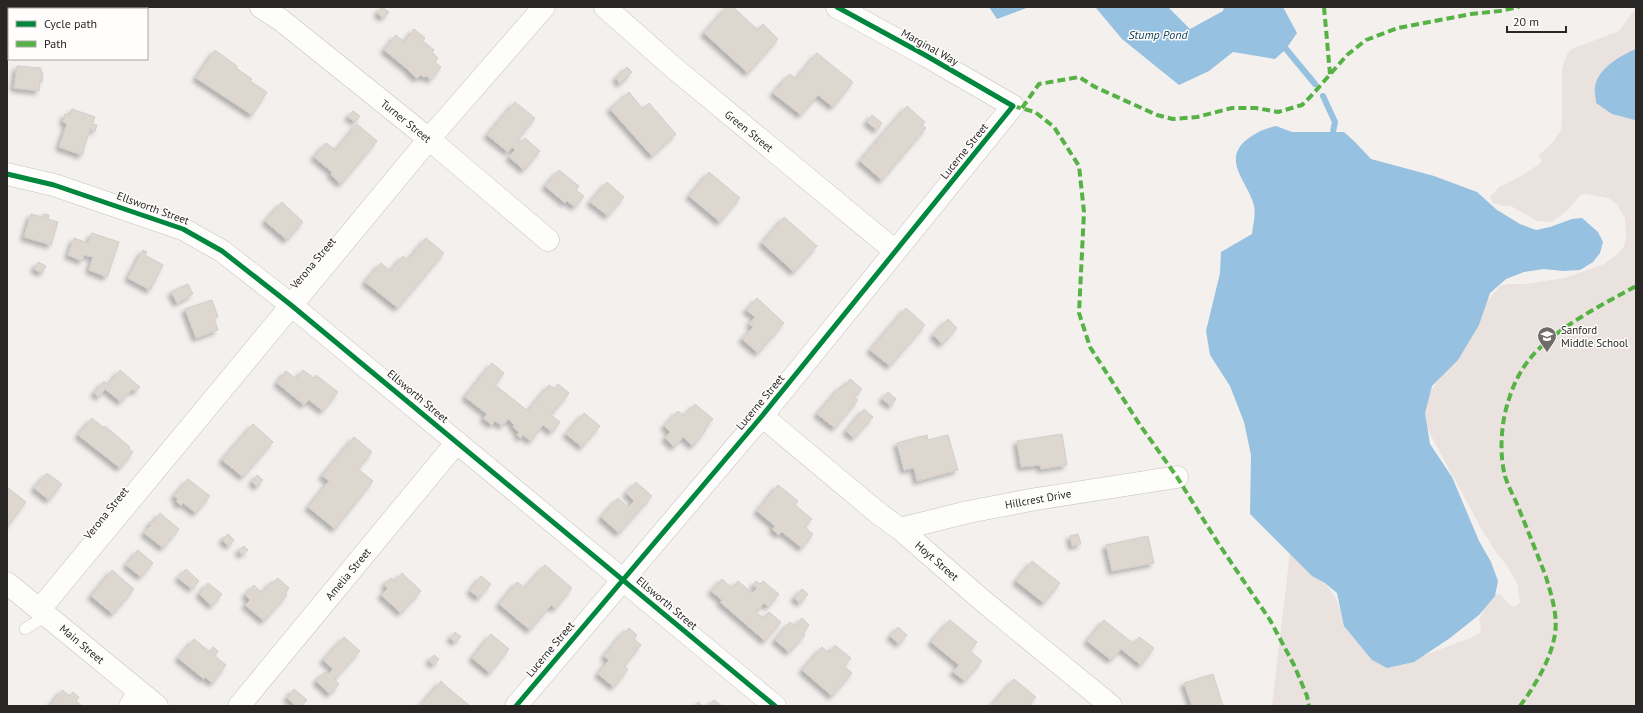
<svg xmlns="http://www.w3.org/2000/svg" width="1643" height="713" font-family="'PT Sans',sans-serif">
<defs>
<filter id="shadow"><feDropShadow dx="-3.5" dy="3.5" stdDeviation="2" flood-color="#0004"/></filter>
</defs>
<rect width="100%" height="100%" fill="#f3f0ee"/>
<path fill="#eae2de" d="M 1636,8 L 1636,706 L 1272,706 L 1290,552 L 1313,571 L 1329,588 L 1336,599 L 1347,625 L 1420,657 L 1475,636 L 1480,633 L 1481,629 L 1479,620 L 1483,612 L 1487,598 L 1492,595 L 1498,594 L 1501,595 L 1510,605 L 1514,607 L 1520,602 L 1518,585 L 1507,566 L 1494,549 L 1481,528 L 1421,417 L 1427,396 L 1448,367 L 1485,303 L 1500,286 L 1507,284 L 1525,284 L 1565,278 L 1604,264 L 1615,256 L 1623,248 L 1626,240 L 1625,218 L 1616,203 L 1608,198 L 1586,194 L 1580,195 L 1568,210 L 1552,222 L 1537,221 L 1511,206 L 1504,206 L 1493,203 L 1490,197 L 1499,187 L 1523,175 L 1541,163 L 1541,159 L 1538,156 L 1553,142 L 1561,130 L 1562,120 L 1562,69 L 1565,59 L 1568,53 L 1572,49 L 1619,31 Z"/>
<path fill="#97c1e0" d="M 989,7 L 1029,7 L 997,19 Z
M 1093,7 L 1168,7 L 1190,29 L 1223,11 L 1224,7 L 1283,7 L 1297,33 L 1286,49 L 1275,59 L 1233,52 L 1209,71 L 1179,85 L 1122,39 L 1096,8 Z
M 1636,49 L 1636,120 L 1635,120 L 1612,114 L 1596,103 C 1596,98 1594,92 1595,87 C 1598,68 1620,56 1636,49 Z
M 1276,126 L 1292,132 L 1344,132 L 1354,141 L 1371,159 L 1434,176 L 1477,192 L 1497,210 L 1520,224 L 1536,230 L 1550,227 L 1572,219 L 1582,218 L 1598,232 L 1603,242 L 1600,253 L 1593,262 L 1580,270 L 1563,271 L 1544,269 L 1524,272 L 1506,279 L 1490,293 L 1479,325 L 1458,360 L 1432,386 L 1425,413 L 1430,444 L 1452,477 L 1479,541 L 1491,562 L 1498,581 L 1495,596 L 1479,615 L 1450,638 L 1414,662 L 1387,668 L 1372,660 L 1344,626 L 1337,593 L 1325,583 L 1312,576 L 1250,514 L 1251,455 L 1244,422 L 1230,386 L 1210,355 L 1206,331 L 1220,273 L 1221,252 L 1252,234 C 1253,225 1256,214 1254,206 C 1249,183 1222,162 1245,141 C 1255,133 1263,129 1276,126 Z"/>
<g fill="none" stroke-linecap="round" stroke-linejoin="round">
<path stroke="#97c1e0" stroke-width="6" d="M 1286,49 L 1315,84
M 1323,96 L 1335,122 L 1333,132"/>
</g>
<path fill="#ded7d0" stroke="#d0cecc" filter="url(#shadow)" d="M 382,7 L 389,12 L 383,18 L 377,13 Z
M 727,7 L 733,7 L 758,30 L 763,24 L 778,39 L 748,73 L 704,33 Z
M 414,29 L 425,38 L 423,41 L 434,50 L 432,52 L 438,58 L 435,62 L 441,67 L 431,80 L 426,76 L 424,78 L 421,75 L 417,79 L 405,67 L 384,50 L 396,35 L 404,42 Z
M 215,50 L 237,66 L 236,68 L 252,79 L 250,81 L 267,92 L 252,115 L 196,78 Z
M 817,53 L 853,82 L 833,107 L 818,95 L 801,115 L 773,93 L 790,74 L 796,79 Z
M 17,66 L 41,68 L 41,72 L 43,72 L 42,82 L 40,82 L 39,91 L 14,88 Z
M 627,67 L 632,72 L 620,84 L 616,78 Z
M 629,92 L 643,109 L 649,103 L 676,134 L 652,156 L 610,109 Z
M 515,102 L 535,118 L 518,139 L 522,142 L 525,138 L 540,151 L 524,170 L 509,157 L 515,150 L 512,147 L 508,152 L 487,135 Z
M 907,106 L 925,122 L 922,125 L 926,128 L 882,180 L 860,161 Z
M 72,109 L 95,117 L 92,124 L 97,125 L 95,131 L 90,129 L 82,155 L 59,147 L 67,124 L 63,122 L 65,114 L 70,115 Z
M 353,111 L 360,116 L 355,122 L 348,117 Z
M 872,115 L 882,123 L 877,130 L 867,122 Z
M 357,124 L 377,141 L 341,184 L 331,175 L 332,172 L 314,157 L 326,143 L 336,150 Z
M 559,170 L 579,186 L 576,190 L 584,196 L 575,207 L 567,201 L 565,203 L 545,186 Z
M 709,172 L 740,198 L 720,222 L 689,196 Z
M 607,182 L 624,197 L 608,216 L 590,202 Z
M 282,202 L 303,222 L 287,240 L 265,221 Z
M 31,214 L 42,217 L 44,214 L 49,215 L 48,219 L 58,222 L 51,245 L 24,237 Z
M 784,217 L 817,246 L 794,272 L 762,243 Z
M 92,233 L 119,242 L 107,277 L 89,270 L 93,257 L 84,255 L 82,261 L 68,255 L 74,238 L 88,243 Z
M 426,238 L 444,253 L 398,308 L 365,282 L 381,263 L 390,271 L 403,256 L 408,260 Z
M 143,250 L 147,252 L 145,255 L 163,265 L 150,290 L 128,278 Z
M 38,262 L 46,266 L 42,273 L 34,269 Z
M 188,284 L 193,294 L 177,303 L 171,292 Z
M 757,298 L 784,323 L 758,353 L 742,339 L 753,327 L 749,324 L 755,317 L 746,310 Z
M 212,300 L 218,317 L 214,318 L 218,330 L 196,338 L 185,309 Z
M 906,308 L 925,325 L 890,366 L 870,350 Z
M 948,319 L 957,328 L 942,344 L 933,335 Z
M 492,363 L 504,373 L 495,385 L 528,411 L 549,385 L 554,389 L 558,384 L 569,393 L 551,415 L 560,422 L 552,432 L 543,425 L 531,441 L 523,435 L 521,438 L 517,435 L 519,432 L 513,427 L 514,425 L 508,419 L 502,426 L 495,421 L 492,425 L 483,418 L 487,414 L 465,397 Z
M 120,370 L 140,387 L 135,392 L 132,389 L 121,402 L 105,389 L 99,397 L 94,393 L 104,381 L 108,385 Z
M 303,370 L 314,378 L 316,375 L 338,392 L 323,411 L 309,400 L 304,405 L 277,383 L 286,371 L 296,379 Z
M 850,379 L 862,389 L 854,397 L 858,400 L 835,428 L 817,414 L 841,386 L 843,388 Z
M 888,392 L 896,399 L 891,406 L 882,399 Z
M 695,404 L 713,419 L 704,429 L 706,430 L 693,446 L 683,437 L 674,447 L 665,438 L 670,432 L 664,426 L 678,411 L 684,416 Z
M 864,409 L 873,417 L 854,438 L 846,431 Z
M 584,413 L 600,426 L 582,447 L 566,434 Z
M 92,418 L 104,428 L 105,426 L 130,447 L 128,448 L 133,452 L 120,468 L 78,435 Z
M 253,424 L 273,442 L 243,477 L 222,460 Z
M 1062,434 L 1067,465 L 1041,469 L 1040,465 L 1021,467 L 1017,441 Z
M 927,435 L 928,440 L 948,435 L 958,470 L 917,481 L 914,468 L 904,470 L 897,443 Z
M 354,437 L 372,452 L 358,469 L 373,481 L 335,529 L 308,507 L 329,481 L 322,476 Z
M 47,473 L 62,484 L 49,500 L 34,488 Z
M 257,475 L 263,480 L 257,487 L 252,482 Z
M 188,479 L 210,496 L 196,513 L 183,503 L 181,506 L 176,501 L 178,499 L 174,496 Z
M 636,482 L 652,496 L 619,533 L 601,517 L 618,498 L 628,507 L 634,501 L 626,493 Z
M 778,485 L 798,501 L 795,505 L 812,519 L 805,527 L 813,534 L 802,548 L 782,532 L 779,535 L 772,529 L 775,526 L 757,511 Z
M 7,487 L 26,502 L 7,527 Z
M 160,513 L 179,529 L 163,548 L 144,533 L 151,525 L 149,524 L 153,520 L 154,521 Z
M 228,534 L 234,540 L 229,546 L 222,540 Z
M 1078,534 L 1081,544 L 1072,546 L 1070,536 Z
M 1148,536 L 1154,563 L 1112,571 L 1106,545 Z
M 244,546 L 248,550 L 242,555 L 238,551 Z
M 138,550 L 153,563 L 141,577 L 126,565 Z
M 1032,561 L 1060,583 L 1044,603 L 1016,581 Z
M 545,565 L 572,588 L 555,609 L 551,605 L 530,630 L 499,604 L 517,582 L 525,588 Z
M 186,569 L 199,581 L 192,589 L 178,578 Z
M 112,570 L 134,589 L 113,614 L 91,596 Z
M 402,573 L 421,591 L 401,613 L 381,595 L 388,588 L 384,585 L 391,578 L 395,581 Z
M 481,576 L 491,584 L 479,598 L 470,591 Z
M 278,578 L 289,588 L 285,594 L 287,595 L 264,621 L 245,605 L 250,600 L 245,595 L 254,585 L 262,593 L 271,582 L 273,583 Z
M 722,579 L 732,588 L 738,581 L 752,593 L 757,588 L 753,585 L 756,581 L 760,584 L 763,581 L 779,594 L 768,607 L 764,603 L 756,612 L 763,618 L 769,612 L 781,622 L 765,641 L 720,602 L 722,600 L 711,591 Z
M 208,583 L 222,594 L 212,606 L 199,594 Z
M 802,589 L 808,594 L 800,603 L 794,598 Z
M 802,618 L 809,625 L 803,633 L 805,635 L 789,652 L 775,640 L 790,622 L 795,626 Z
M 950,620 L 977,642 L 970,651 L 982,661 L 965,681 L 953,672 L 959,665 L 931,642 Z
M 1104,620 L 1134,644 L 1139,637 L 1154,648 L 1141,665 L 1121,649 L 1111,660 L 1087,641 Z
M 898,627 L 907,635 L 899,644 L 890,636 Z
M 629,628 L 637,635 L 634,639 L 641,645 L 624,666 L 628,669 L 614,687 L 598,674 L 609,660 L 604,656 L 624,631 L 626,632 Z
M 455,632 L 461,637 L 455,642 L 450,638 Z
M 491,634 L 509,649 L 490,673 L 472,658 Z
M 344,637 L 360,651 L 334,680 L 339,684 L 330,694 L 316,681 L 325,672 L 328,674 L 333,669 L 323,660 Z
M 194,639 L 210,652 L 213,647 L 218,651 L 215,656 L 226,665 L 213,683 L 205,677 L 204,679 L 178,658 Z
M 835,645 L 851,658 L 844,666 L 852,673 L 832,696 L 802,670 L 822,647 L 829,653 Z
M 434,655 L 439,659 L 434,665 L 429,661 Z
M 1213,674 L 1223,706 L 1192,706 L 1184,683 Z
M 1014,679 L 1036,697 L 1028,706 L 991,706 Z
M 441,681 L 447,687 L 470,706 L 420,706 Z
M 294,689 L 307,700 L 301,706 L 296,706 L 287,698 Z
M 62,690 L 70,696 L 73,692 L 79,697 L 76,701 L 82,706 L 50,706 Z
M 714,700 L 722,706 L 708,706 Z
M 698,702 L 703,706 L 695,706 Z"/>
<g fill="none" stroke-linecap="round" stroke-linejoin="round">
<g stroke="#c4c2c1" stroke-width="12">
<path id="lane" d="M 25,629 L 47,615"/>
</g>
<g stroke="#c4c2c1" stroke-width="23">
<path id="street" d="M 261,7 L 281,20 L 429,139 L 548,240
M 605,7 L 674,68 L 895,251
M 7,174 L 54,185 L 183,229 L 222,251 L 291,305 L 775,706
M 762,416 L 878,513 L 900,529 L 983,601 L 1111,706
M 900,529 L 968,512 L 1036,499 L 1177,477
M 40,609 L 429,139 L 544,7
M 130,706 L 139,692
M 239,706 L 457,442
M 516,706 L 762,416 L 1013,106 L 925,55 L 837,7"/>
</g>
<g stroke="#c4c2c1" stroke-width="23">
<path id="secondary" d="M 7,583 L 157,706"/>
</g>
<use href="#lane" stroke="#fdfdfc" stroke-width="11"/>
<use href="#street" stroke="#fdfdfc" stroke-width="22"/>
<use href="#secondary" stroke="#fdfdfc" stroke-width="22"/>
<path stroke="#56b245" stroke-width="4" stroke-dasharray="8 4" stroke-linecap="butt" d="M 1324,7 L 1330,74
M 1013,106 L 1035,112 L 1054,127 L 1079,166 L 1084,212 L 1079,313 L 1090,347 L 1140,425 L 1177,477 L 1218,543 L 1270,620 L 1294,665 L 1307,696 L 1309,706
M 1022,108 L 1039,84 L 1079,77 L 1095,87 L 1157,115 L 1173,119 L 1197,117 L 1232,108 L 1256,108 L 1278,112 L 1302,105 L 1312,95 L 1347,55 L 1366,40 L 1398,28 L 1471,14 L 1500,11 L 1519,7
M 1520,706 C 1534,687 1549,663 1554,639 C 1559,619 1552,597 1546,577 C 1537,553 1527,529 1517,504 C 1513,495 1508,486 1505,476 C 1499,453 1501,422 1509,399 C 1515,379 1526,360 1542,346 C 1569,321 1604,304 1636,286"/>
<g stroke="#fffefd" stroke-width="8">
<path id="cycleway" d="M 7,174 L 54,185 L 183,229 L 222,251 L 291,305 L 775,706
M 516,706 L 762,416 L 1013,106 L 925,55 L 837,7"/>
</g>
<use href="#cycleway" stroke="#00873e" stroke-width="5"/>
</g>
<defs>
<g id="school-pin" transform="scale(1)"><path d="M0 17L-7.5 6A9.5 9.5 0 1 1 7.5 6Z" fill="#6f6d6c" stroke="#fffefd"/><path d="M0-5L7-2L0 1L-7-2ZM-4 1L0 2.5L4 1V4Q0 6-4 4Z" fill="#fff"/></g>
</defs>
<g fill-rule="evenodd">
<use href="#school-pin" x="1547" y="336"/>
</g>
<g text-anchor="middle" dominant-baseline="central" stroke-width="3" stroke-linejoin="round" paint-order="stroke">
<g font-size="11" fill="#282726" stroke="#fffefd">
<text transform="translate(930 47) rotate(29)">Marginal Way</text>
<text transform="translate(406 121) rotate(39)">Turner Street</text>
<text transform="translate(749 131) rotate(39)">Green Street</text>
<text transform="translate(964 151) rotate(-51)">Lucerne Street</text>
<text transform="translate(153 208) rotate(20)">Ellsworth Street</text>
<text transform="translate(313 263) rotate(-50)">Verona Street</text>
<text transform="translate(418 396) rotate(40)">Ellsworth Street</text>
<text transform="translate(760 402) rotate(-50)">Lucerne Street</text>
<text transform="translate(1038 499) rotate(-10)">Hillcrest Drive</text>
<text transform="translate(106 513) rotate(-51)">Verona Street</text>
<text transform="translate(937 561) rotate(41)">Hoyt Street</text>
<text transform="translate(348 574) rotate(-50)">Amelia Street</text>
<text transform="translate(667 603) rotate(40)">Ellsworth Street</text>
<text transform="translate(82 644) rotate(40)">Main Street</text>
<text transform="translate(550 649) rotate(-50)">Lucerne Street</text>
</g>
<g font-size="11" fill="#282726" stroke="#fffefd" text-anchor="start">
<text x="1561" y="330">Sanford<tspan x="1561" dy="13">Middle School</tspan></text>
</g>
<g font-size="12" font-style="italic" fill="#0b3c5a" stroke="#fffefd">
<text x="1158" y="34">Stump Pond</text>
</g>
</g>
<rect width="1643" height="713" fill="none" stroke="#282726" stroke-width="16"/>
<rect x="8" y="8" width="140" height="52" fill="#fffefd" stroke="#a9a8a7"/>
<rect x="16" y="21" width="20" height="6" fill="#00873e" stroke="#a9a8a7"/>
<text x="44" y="28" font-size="12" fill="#282726">Cycle path</text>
<rect x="16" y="41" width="20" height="6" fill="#56b245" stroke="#a9a8a7"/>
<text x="44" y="48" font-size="12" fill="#282726">Path</text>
<path d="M1507 26v6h59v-6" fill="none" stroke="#282726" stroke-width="2"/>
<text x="1513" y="26" font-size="12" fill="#282726" stroke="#fffefd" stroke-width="3" paint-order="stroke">20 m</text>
</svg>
